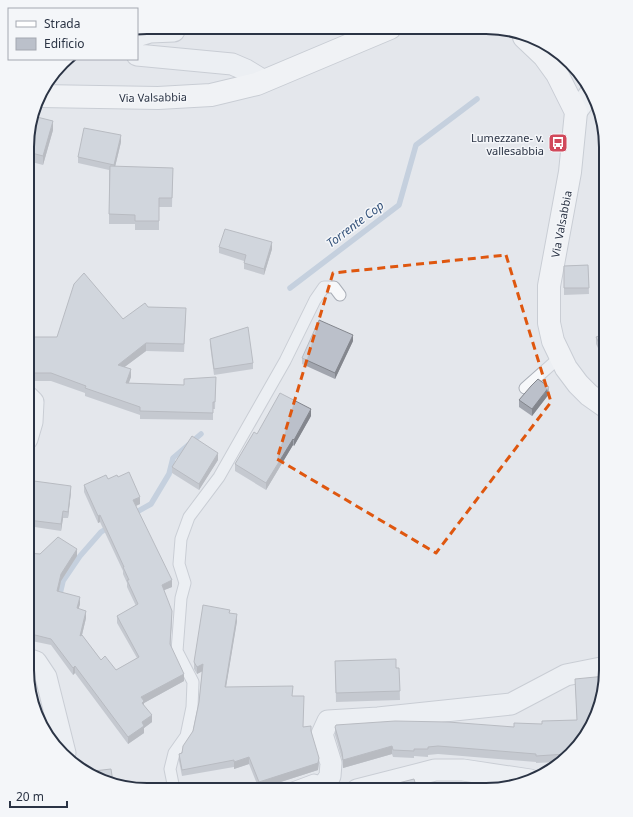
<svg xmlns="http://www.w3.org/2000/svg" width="633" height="817" font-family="'Noto Sans',sans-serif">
<rect width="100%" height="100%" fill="#e4e7ec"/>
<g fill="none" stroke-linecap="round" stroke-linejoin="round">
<path stroke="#9fb4cc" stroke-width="5.5" d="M 290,288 L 399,205 L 416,145 L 477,99
M 133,514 L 151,504 L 169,474 L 173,458 L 201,434
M 59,598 L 63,581 L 80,556 L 101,532 L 109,527"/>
<g stroke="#a9aeb7" stroke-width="13">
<path id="service" d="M 525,388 L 560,357
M 174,789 L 170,769 L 174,753 L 186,736 L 192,707 L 193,682 L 177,651 L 181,598 L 185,583 L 179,564 L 181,539 L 189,517 L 219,477 L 285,361 L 315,300 L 324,287 L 334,287 L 340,295
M 290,789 L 314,780 L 325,783"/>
</g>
<g stroke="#a9aeb7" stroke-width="23">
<path id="minor" d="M 137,36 L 150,32 L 174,31
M 137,55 L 232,64 L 246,70 L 264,81
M 576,112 L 592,91
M 27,439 L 32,422 L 33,402 L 28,397
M 27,659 L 36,662 L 46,677 L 65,753
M 321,790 L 330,776 L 331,763 L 322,734 L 328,721 L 378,718 L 511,704 L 566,675 L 606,667
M 357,790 L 435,770 L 463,770 L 530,780"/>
</g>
<g stroke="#a9aeb7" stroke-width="24">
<path id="secondary" d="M 524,37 L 544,56 L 557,74 L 576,112 L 570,172 L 549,286 L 549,323 L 553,341 L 566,368 L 578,384 L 589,395 L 606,407
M 40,96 L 158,98 L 211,95 L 257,84 L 390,28"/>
</g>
<use href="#service" stroke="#f7f8fa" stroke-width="11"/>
<use href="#minor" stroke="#f7f8fa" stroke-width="21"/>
<use href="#secondary" stroke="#fff" stroke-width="22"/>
</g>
<path fill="#a1a5ae" d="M 186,27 L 219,27 L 219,28 L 186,28 Z
M 53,130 L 43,165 L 28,161 L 28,131 Z
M 604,140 L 606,147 L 606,151 L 604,151 Z
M 121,142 L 115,167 L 173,168 L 172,207 L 159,207 L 159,230 L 135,230 L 135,224 L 109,224 L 109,170 L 78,163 L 78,157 Z
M 219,247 L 272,249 L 264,275 L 244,269 L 244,261 L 219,253 Z
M 588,265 L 589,294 L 564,295 L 564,266 Z
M 600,293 L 606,293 L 606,364 L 596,344 L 596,337 L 603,334 L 600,299 Z
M 148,307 L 186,315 L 184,352 L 146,351 L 124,367 L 131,377 L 128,383 L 184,385 L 216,377 L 215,409 L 213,409 L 213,420 L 140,419 L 140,415 L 85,396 L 85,393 L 51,381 L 28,381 L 28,337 L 57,337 L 123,319 Z
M 210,339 L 253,363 L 253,369 L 214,375 L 210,345 Z
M 353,341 L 335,379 L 302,364 L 302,358 Z
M 549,394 L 532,416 L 519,407 L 519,400 Z
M 311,416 L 294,446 L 293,445 L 266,490 L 235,471 L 235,464 L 257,434 Z
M 218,460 L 199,490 L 172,473 L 172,467 Z
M 118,477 L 140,504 L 136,506 L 172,587 L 164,590 L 172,618 L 170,645 L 184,681 L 144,703 L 144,705 L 152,722 L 144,728 L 144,733 L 128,744 L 75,673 L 73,675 L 51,645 L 27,640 L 27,553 L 77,556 L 61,581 L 59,592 L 80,604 L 78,609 L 86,618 L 82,635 L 101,660 L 116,670 L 137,658 L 117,623 L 117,616 L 136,606 L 127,587 L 127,583 L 123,574 L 123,571 L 100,522 L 98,523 L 84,492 L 84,485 Z
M 71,492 L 68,518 L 63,518 L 61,531 L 28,526 L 28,520 Z
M 230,613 L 237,621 L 226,687 L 292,696 L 303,727 L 311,731 L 319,764 L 318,770 L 259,789 L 249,764 L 234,769 L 234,767 L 182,776 L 179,761 L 179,754 L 182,753 L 193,731 L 199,702 L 202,671 L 197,674 L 194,669 L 194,662 Z
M 335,661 L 399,668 L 400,700 L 336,702 Z
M 575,679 L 586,737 L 557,762 L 536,763 L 536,762 L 438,754 L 428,755 L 428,757 L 414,756 L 414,758 L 393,757 L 392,754 L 343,768 L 342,759 L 335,735 L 335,727 L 514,727 L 542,724 L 577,720 Z"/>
<path fill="#83868d" d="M 53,121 L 53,130 L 43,165 L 43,156 Z
M 121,135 L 121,142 L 114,171 L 114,165 Z
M 272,242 L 272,249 L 264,275 L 264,269 Z
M 353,335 L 353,341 L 335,379 L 335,373 Z
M 146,343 L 146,351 L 118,372 L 118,365 Z
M 131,369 L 131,377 L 126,391 L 126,383 Z
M 549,387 L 549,394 L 532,416 L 532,409 Z
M 311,409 L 311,416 L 294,446 L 294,440 Z
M 293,439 L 293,445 L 266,490 L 266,483 Z
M 218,453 L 218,460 L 199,490 L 199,484 Z
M 71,486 L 71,492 L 68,518 L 68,512 Z
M 140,497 L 140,504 L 133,507 L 133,500 Z
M 63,511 L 63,518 L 61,531 L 61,524 Z
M 100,515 L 100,522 L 98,523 L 98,516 Z
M 77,549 L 77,556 L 61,581 L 57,598 L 57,591 L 61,574 Z
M 172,580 L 172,587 L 162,591 L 162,585 Z
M 80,597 L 80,604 L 77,615 L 77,608 Z
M 86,611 L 86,618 L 80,643 L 80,636 Z
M 172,611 L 172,618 L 170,651 L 170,644 Z
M 237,614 L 237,621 L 225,693 L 225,687 Z
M 203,664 L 203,671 L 197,674 L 197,667 Z
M 75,666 L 75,673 L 73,675 L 73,668 Z
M 184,674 L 184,681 L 144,703 L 144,708 L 141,697 Z
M 37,713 L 39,713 L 39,721 Z
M 152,715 L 152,722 L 144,728 L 144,733 L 128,744 L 128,737 L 142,722 Z
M 392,746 L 392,754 L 343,768 L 343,760 Z
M 249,757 L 249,764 L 234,769 L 234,762 Z
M 319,758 L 318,770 L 259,789 L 259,782 Z"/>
<path fill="#bbc0ca" stroke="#83868d" d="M 33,116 L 53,121 L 43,156 L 28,152 L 28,131 Z
M 84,128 L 121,135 L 114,165 L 78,157 Z
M 110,166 L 173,168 L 172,198 L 159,198 L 159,221 L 135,221 L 135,215 L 109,214 Z
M 225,229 L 272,242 L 264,269 L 244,263 L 246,255 L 219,247 Z
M 588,265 L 589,288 L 564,288 L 564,266 Z
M 84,273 L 123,319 L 145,303 L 148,307 L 186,308 L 184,344 L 146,343 L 118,365 L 131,369 L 126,383 L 184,385 L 184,379 L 216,377 L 215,402 L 213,402 L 213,413 L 140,411 L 140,407 L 85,388 L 86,386 L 51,373 L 28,373 L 28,337 L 57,337 L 74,284 Z
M 600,293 L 606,293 L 606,358 L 596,337 L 604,334 Z
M 319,320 L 353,335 L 335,373 L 302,358 Z
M 248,327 L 253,363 L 214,369 L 210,339 Z
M 538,379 L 549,387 L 532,409 L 519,400 L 531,386 Z
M 280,393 L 311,409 L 294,440 L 293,439 L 266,483 L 235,464 L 254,432 L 257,434 Z
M 192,436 L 218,453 L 199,484 L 172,467 Z
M 129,472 L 140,497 L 133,500 L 172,580 L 162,585 L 172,611 L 170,644 L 184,674 L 141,697 L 144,701 L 142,703 L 152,715 L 142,722 L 144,726 L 128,737 L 75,666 L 73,668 L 51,639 L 27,633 L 27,553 L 40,554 L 58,537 L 77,549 L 61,574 L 57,591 L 80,597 L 77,608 L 86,611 L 80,636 L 82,635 L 101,660 L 105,656 L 116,670 L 139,657 L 117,616 L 138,604 L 127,580 L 129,580 L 123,567 L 124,567 L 100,515 L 98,516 L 84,485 L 106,475 L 108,479 L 117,475 L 118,477 Z
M 34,481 L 71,486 L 68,512 L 63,511 L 61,524 L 28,520 Z
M 203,605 L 230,610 L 229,613 L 237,614 L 225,687 L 293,686 L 292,696 L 304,696 L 303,727 L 311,726 L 311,731 L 319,758 L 318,763 L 259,782 L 249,757 L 234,762 L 234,760 L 182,770 L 179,754 L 182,753 L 183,746 L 193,731 L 199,702 L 203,664 L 197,667 L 194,662 Z
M 396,659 L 396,668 L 399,668 L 400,691 L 336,693 L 335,661 Z
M 27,672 L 39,713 L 37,713 Z
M 606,676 L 606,678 L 586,737 L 566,754 L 536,756 L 536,754 L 438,746 L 428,747 L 428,749 L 414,749 L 414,751 L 393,750 L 392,746 L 343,760 L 342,752 L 335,727 L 336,725 L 395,721 L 448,722 L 514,727 L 514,723 L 542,724 L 542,721 L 577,720 L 575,679 Z
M 111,769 L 113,782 L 85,772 Z
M 414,779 L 417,789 L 415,790 L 371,790 Z
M 346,786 L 349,790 L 333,790 Z"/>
<path d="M0 0H633V817H0ZM 506,255 L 551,402 L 436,553 L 277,459 L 333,273 Z" fill="#e4e7ec" fill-opacity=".55" fill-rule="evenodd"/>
<path fill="none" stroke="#df570f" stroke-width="3" stroke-dasharray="8 5" stroke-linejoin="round" d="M 506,255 L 551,402 L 436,553 L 277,459 L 333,273 Z"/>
<defs>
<g id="bus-square" transform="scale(1)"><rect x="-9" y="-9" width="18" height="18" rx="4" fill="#d1495b" stroke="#f4f6f9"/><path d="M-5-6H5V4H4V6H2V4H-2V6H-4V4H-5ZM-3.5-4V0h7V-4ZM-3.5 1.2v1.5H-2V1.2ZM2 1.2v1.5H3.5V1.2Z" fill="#fff"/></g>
</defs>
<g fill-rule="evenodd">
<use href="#bus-square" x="558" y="143"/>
</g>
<g text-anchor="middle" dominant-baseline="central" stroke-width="3" stroke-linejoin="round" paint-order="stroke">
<g font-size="11" fill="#2b3445" stroke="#f4f6f9">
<text transform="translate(153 97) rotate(-1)">Via Valsabbia</text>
<text transform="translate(561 224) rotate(-79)">Via Valsabbia</text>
</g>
<g font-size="11" fill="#2b3445" stroke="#f4f6f9" text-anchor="end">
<text x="544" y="137">Lumezzane- v.<tspan x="544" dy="13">vallesabbia</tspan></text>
</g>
<g font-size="12" font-style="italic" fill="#34527a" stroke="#f4f6f9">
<text transform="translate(355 224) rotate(-37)">Torrente Cop</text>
</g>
</g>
<path d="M0 0H633V817H0ZM147 34H486A113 113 0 0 1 599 147V670A113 113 0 0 1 486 783H147A113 113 0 0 1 34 670V147A113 113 0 0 1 147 34Z" fill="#f4f6f9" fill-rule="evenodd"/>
<path fill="none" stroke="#2b3445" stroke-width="2" d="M147 34H486A113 113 0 0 1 599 147V670A113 113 0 0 1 486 783H147A113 113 0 0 1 34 670V147A113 113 0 0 1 147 34Z"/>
<rect x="8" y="8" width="130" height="52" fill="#f4f6f9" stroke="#a4a8b1"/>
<rect x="16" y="21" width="20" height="6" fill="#ffffff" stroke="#a4a8b1"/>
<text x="44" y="28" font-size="12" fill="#2b3445">Strada</text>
<rect x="16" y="38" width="20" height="12" fill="#bbc0ca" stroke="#a4a8b1"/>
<text x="44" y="48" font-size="12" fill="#2b3445">Edificio</text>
<path d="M10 801v6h57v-6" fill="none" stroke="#2b3445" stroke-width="2"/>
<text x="16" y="801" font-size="12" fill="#2b3445" stroke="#f4f6f9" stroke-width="3" paint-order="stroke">20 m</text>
</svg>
